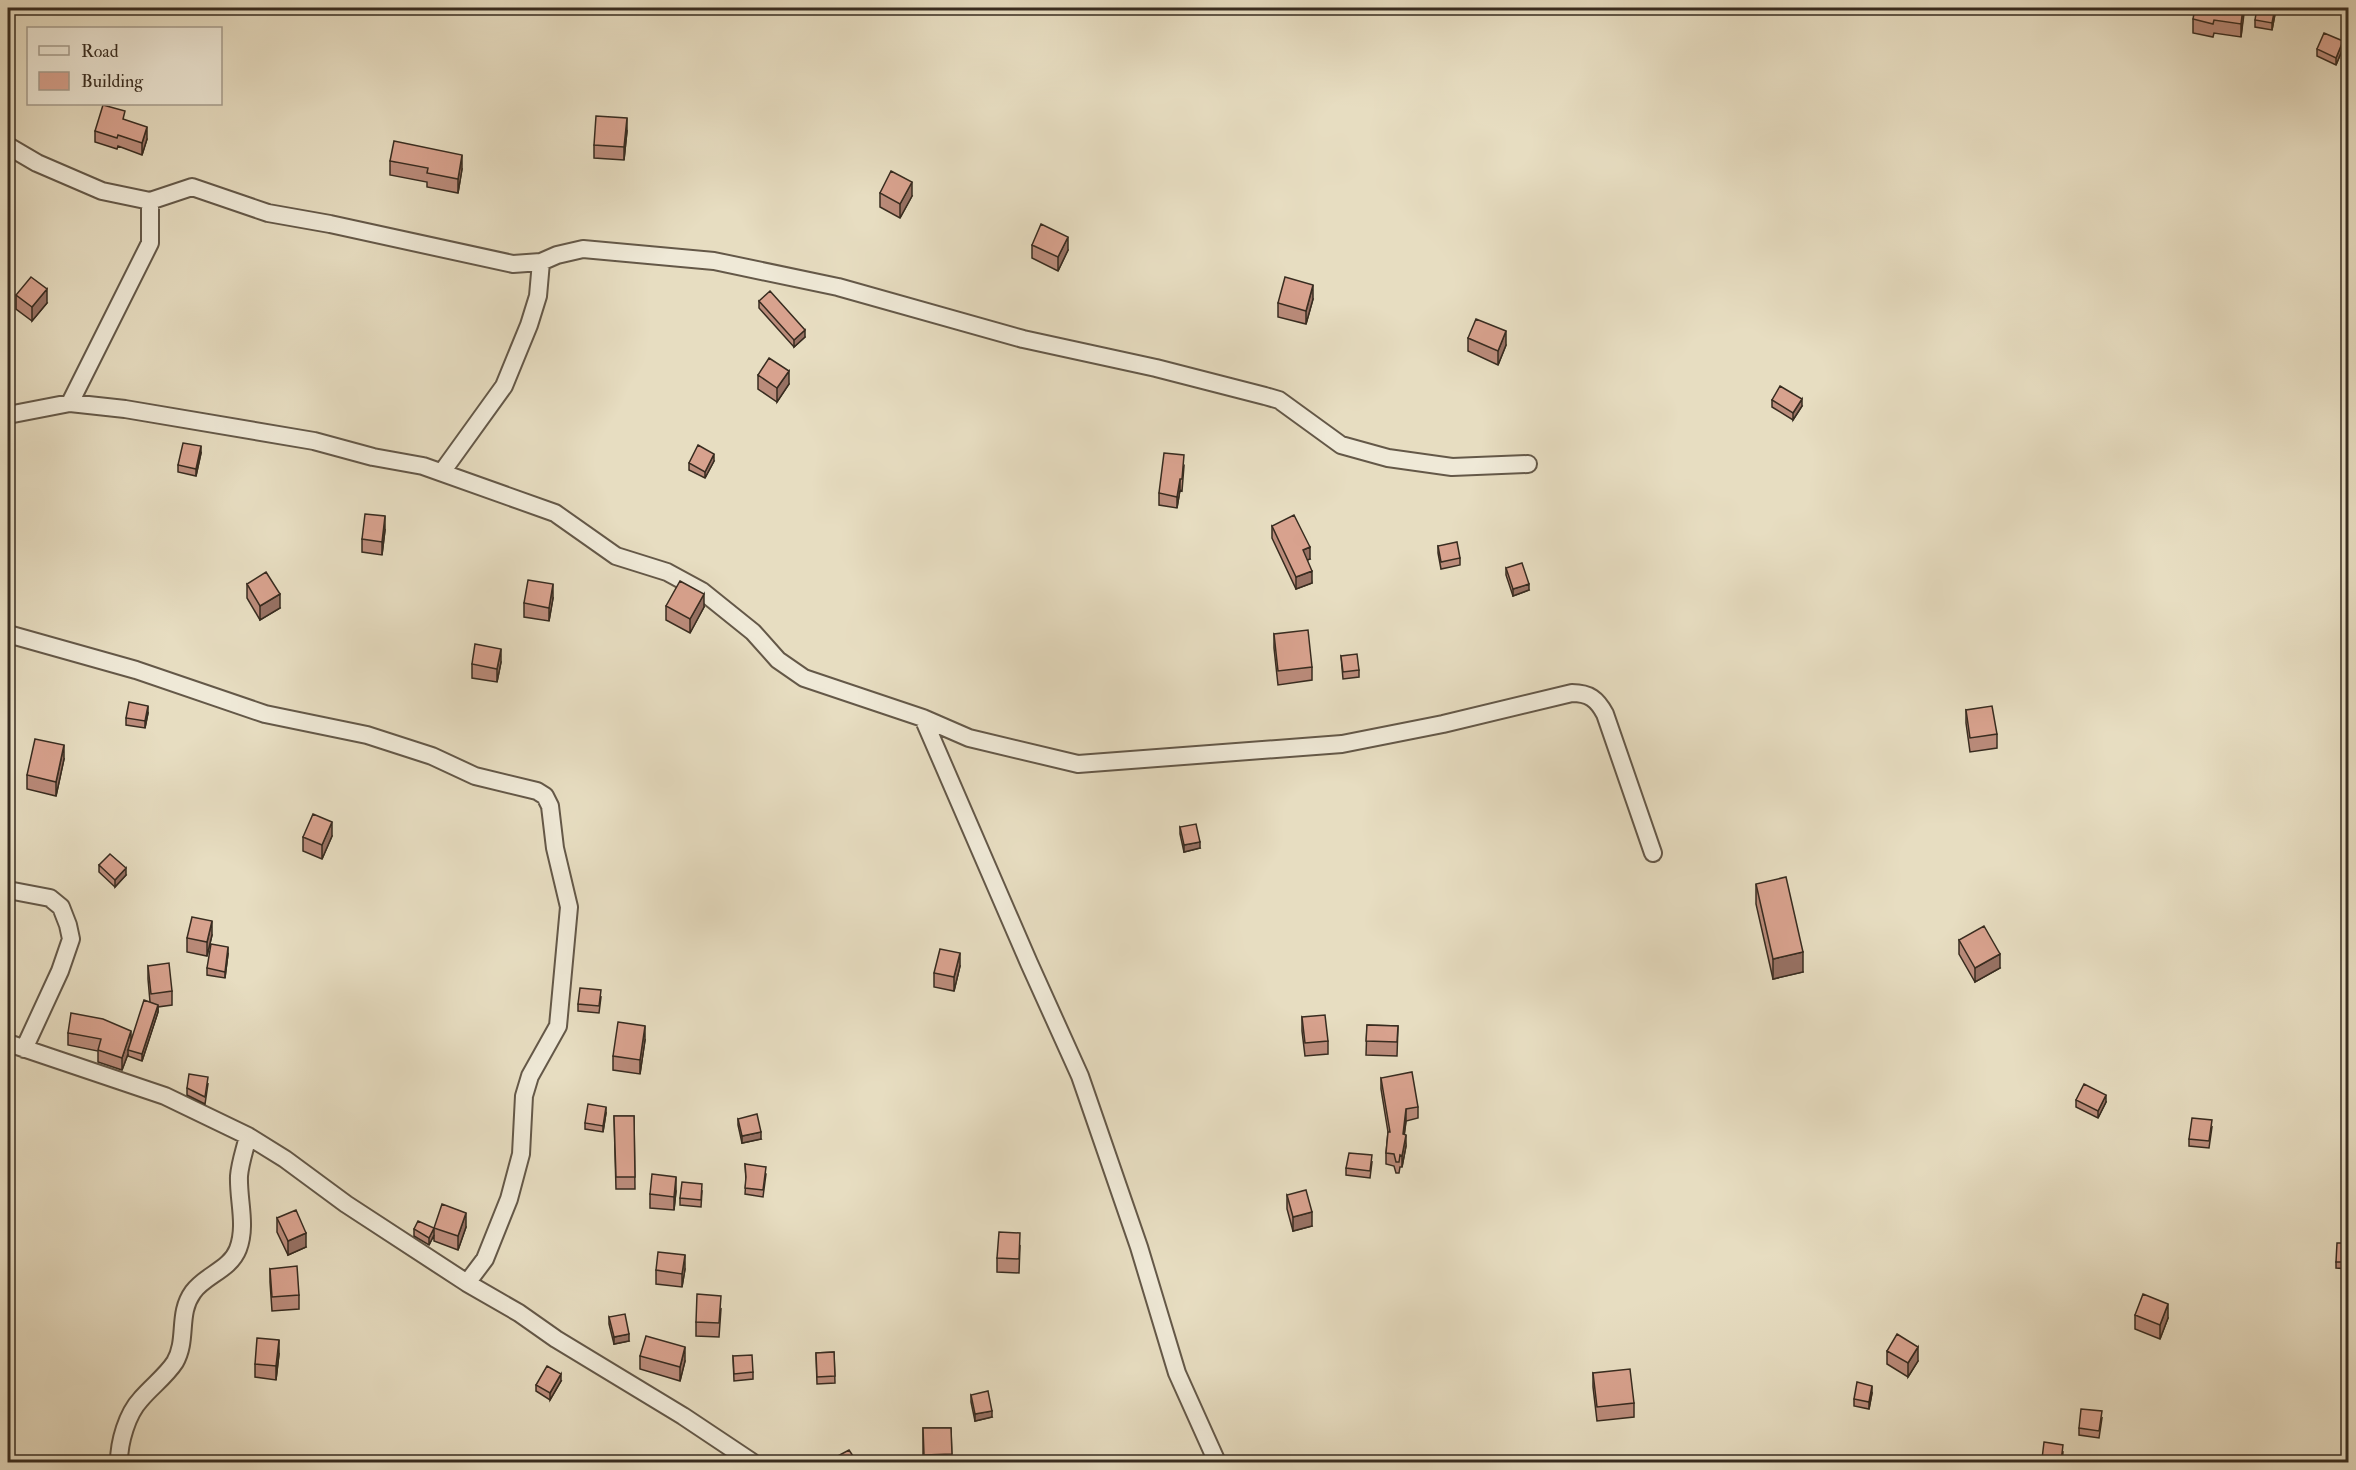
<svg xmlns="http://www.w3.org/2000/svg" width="2356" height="1470" font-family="'IM FELL Double Pica',serif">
<rect width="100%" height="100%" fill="#e7ddc1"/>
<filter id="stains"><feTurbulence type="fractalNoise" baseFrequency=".00333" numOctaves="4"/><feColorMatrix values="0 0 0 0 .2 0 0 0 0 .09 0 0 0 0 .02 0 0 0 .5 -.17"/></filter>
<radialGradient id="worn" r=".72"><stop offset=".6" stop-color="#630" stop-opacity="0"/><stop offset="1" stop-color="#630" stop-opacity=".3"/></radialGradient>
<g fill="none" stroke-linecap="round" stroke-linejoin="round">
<g stroke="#645848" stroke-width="20">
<path id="street" d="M 8,146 L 37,163 L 102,191 L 150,201
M 541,262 L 557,255 L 583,249 L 714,261 L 838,287 L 1023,339 L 1156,368 L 1265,396 L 1279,400 L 1341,445 L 1388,458 L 1452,467 L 1528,464
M 70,403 L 150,243 L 150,201 L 192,187 L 268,213 L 330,224 L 513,264 L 541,262 L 538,296 L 529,325 L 504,386 L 442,472
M 8,415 L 70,403 L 125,409 L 314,441 L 373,457 L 423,466 L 555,513 L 616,556 L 667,572 L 702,591 L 753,632 L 778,660 L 804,678 L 923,718 L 969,738 L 1078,764 L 1342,744 L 1443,724 L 1572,693 C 1589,693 1597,699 1605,714 L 1653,853
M 8,634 L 136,670 L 265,714 L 367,735 L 432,756 L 475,776 L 537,791 L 545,796 L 550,806 L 555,848 L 569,907 L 558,1026 L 530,1076 L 524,1096 L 521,1154 L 509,1199 L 485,1259 L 467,1283
M 923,718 L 1029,963 L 1080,1076 L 1139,1247 L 1177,1373 L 1217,1462
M 8,890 L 50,898 L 61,907 L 68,925 L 71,939 L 60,971 L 24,1049
M 8,1043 L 165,1096 L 248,1136 L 285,1159 L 346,1204 L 467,1283 L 519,1313 L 556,1339 L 683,1416 L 752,1462
M 119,1462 C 119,1442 127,1414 141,1399 C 152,1386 166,1376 175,1362 C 188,1339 177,1314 193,1292 C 205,1275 230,1270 238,1249 C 247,1225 238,1200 239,1176 C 240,1163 245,1149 248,1136"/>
</g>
<use href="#street" stroke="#efe9d7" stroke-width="16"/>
</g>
<path fill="#ba8b7a" stroke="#382c20" stroke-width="1.5" d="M 2244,8 L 2241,37 L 2214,33 L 2213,37 L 2193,33 L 2193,19 Z
M 2275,14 L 2272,30 L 2255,27 L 2255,20 Z
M 2343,48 L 2336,65 L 2317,56 L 2317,49 Z
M 125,120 L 147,139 L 142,155 L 118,146 L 117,149 L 95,142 L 95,131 Z
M 627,131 L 624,160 L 594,158 L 594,145 Z
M 390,161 L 462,169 L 458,193 L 427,187 L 427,182 L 390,175 Z
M 880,193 L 912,196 L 900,218 L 880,207 Z
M 1032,245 L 1068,250 L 1058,271 L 1032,258 Z
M 16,295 L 47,303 L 32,321 L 16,309 Z
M 1313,299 L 1306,324 L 1278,317 L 1278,303 Z
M 759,301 L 805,337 L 794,347 L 759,308 Z
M 1468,338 L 1506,345 L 1498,365 L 1468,351 Z
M 758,375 L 789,384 L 777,402 L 758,389 Z
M 1772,400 L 1802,406 L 1793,420 L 1772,407 Z
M 201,453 L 196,476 L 178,472 L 178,465 Z
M 714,461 L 705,478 L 689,470 L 689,463 Z
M 1184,466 L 1182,491 L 1180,490 L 1177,508 L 1159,505 L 1159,493 Z
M 1272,526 L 1310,559 L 1307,560 L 1312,583 L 1296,589 L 1272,538 Z
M 385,530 L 382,555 L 362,552 L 362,539 Z
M 1438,546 L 1460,558 L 1460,565 L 1441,569 L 1438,553 Z
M 1506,568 L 1529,590 L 1513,596 L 1506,575 Z
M 247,584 L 280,608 L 260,620 L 247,598 Z
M 553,598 L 549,621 L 524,617 L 524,603 Z
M 666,606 L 704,607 L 690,633 L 666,620 Z
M 1274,634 L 1312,667 L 1312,680 L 1278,685 L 1274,648 Z
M 1341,656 L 1359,670 L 1359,677 L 1343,679 Z
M 501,662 L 497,682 L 472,678 L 472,664 Z
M 1966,710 L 1997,734 L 1997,748 L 1970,752 L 1966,723 Z
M 148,713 L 145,728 L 126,725 L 126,718 Z
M 64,759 L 56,796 L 27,789 L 27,775 Z
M 1180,827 L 1200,848 L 1184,852 L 1180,834 Z
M 332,836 L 322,859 L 303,851 L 303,837 Z
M 99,865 L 126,875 L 115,887 L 99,872 Z
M 1756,884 L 1803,972 L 1773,979 L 1756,904 Z
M 212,935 L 207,956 L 187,952 L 187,938 Z
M 1959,940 L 2000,968 L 1975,982 L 1959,954 Z
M 228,954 L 225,978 L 207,975 L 207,968 Z
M 148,966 L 172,991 L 172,1005 L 158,1007 L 158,1012 L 142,1061 L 128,1056 L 128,1054 L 122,1070 L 98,1062 L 98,1051 L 68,1045 L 68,1033 L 131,1039 L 150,1002 L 148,979 Z
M 960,966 L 954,991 L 934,987 L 934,973 Z
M 601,997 L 599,1013 L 578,1011 L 578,1004 Z
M 1302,1017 L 1328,1041 L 1328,1054 L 1305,1056 L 1302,1031 Z
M 1367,1025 L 1398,1026 L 1397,1056 L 1366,1055 Z
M 645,1040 L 640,1074 L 613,1070 L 613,1056 Z
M 1381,1078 L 1418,1107 L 1418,1118 L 1406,1121 L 1404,1135 L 1406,1146 L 1402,1167 L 1400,1167 L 1399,1173 L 1396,1173 L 1394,1166 L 1386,1164 L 1386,1153 L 1388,1132 L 1381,1089 Z
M 208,1084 L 205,1104 L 187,1095 L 187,1088 Z
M 2076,1100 L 2106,1102 L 2098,1118 L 2076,1107 Z
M 606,1113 L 603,1132 L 585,1129 L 585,1123 Z
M 614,1116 L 634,1116 L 635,1189 L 616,1189 Z
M 738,1119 L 761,1139 L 742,1143 L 738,1125 Z
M 2212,1127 L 2209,1148 L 2189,1146 L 2189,1139 Z
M 1372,1162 L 1370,1178 L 1346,1175 L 1346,1168 Z
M 745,1164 L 766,1174 L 763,1197 L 745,1194 L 746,1180 Z
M 676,1191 L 674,1210 L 650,1208 L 650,1194 Z
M 702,1191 L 701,1207 L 680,1205 L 680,1198 Z
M 1287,1195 L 1312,1226 L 1293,1231 L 1287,1209 Z
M 277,1218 L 306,1247 L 288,1255 L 277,1232 Z
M 466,1227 L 458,1250 L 434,1241 L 434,1235 L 429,1245 L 414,1236 L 414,1229 Z
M 2349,1243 L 2349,1269 L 2336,1268 L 2336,1262 Z
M 1020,1246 L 1019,1273 L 997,1272 L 997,1258 Z
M 270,1269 L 299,1295 L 299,1309 L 272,1311 L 270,1282 Z
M 685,1269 L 682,1287 L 656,1284 L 656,1270 Z
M 721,1309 L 719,1337 L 696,1336 L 696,1322 Z
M 2135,1315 L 2168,1318 L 2160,1339 L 2135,1329 Z
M 609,1317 L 629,1341 L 614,1344 L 609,1324 Z
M 1887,1351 L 1918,1361 L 1908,1377 L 1887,1364 Z
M 834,1352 L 835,1383 L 817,1384 L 816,1353 Z
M 279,1354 L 276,1380 L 255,1377 L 255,1364 Z
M 640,1356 L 685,1361 L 680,1381 L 640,1369 Z
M 733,1356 L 753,1372 L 753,1379 L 734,1381 Z
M 1593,1373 L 1634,1403 L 1634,1417 L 1597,1421 L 1593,1387 Z
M 561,1381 L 550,1400 L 536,1391 L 536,1385 Z
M 1872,1393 L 1869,1409 L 1854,1406 L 1854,1399 Z
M 971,1395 L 992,1417 L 975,1421 L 971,1402 Z
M 2102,1418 L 2099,1438 L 2079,1435 L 2079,1428 Z
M 923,1428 L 951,1428 L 952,1462 L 923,1462 Z
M 2063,1452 L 2062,1462 L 2042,1462 L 2042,1459 Z"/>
<path fill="#977163" stroke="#382c20" stroke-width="1.5" d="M 2243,8 L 2244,8 L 2244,14 L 2241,37 L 2241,24 Z
M 2275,8 L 2275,14 L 2272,30 L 2272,23 Z
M 2343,41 L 2343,48 L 2336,65 L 2336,58 Z
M 627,118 L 627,131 L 624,160 L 624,147 Z
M 147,127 L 147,139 L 142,155 L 142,143 Z
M 462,155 L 462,169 L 458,193 L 458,179 Z
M 912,182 L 912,196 L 900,218 L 900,204 Z
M 1068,237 L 1068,250 L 1058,271 L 1058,257 Z
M 1313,285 L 1313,299 L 1306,324 L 1306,311 Z
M 47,289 L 47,303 L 32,321 L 32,307 Z
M 805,330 L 805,337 L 794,347 L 794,340 Z
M 1506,331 L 1506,345 L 1498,365 L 1498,351 Z
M 789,371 L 789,384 L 777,402 L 777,388 Z
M 1802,399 L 1802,406 L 1793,420 L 1793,413 Z
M 201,446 L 201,453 L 196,476 L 196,469 Z
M 714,454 L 714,461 L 705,478 L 705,472 Z
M 1180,479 L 1180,490 L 1177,508 L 1177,497 Z
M 385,516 L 385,530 L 382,555 L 382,542 Z
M 1310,547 L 1310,559 L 1303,562 L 1303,550 Z
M 1312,571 L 1312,583 L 1296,589 L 1296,577 Z
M 553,584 L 553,598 L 549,621 L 549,608 Z
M 1529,584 L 1529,590 L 1513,596 L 1513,589 Z
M 280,594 L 280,608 L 260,620 L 260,606 Z
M 704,594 L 704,607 L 690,633 L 690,619 Z
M 501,649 L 501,662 L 497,682 L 497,669 Z
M 148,706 L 148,713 L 145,728 L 145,721 Z
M 64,745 L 64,759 L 56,796 L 56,782 Z
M 332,822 L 332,836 L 322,859 L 322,845 Z
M 1200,842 L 1200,848 L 1184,852 L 1184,845 Z
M 126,868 L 126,875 L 115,887 L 115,880 Z
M 212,921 L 212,935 L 207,956 L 207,942 Z
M 228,947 L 228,954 L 225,978 L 225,972 Z
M 1803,952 L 1803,972 L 1773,979 L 1773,959 Z
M 960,953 L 960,966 L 954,991 L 954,977 Z
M 2000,954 L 2000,968 L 1975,982 L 1975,968 Z
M 158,1005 L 158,1012 L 142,1061 L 142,1054 Z
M 645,1026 L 645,1040 L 640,1074 L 640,1060 Z
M 131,1031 L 131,1043 L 128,1050 L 128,1054 L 122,1070 L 122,1058 Z
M 2106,1095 L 2106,1102 L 2098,1118 L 2098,1111 Z
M 606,1107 L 606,1113 L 603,1132 L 603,1126 Z
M 1406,1109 L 1406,1121 L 1403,1146 L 1403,1134 Z
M 761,1132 L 761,1139 L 742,1143 L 742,1136 Z
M 1406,1135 L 1406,1146 L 1402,1167 L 1402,1156 Z
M 676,1177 L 676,1191 L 674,1210 L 674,1197 Z
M 1312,1212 L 1312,1226 L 1293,1231 L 1293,1217 Z
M 466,1213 L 466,1227 L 458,1250 L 458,1236 Z
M 434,1228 L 434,1235 L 429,1245 L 429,1238 Z
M 306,1233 L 306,1247 L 288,1255 L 288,1241 Z
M 685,1255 L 685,1269 L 682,1287 L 682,1274 Z
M 2168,1304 L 2168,1318 L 2160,1339 L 2160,1325 Z
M 629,1334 L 629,1341 L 614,1344 L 614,1337 Z
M 279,1340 L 279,1354 L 276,1380 L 276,1366 Z
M 685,1347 L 685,1361 L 680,1381 L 680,1367 Z
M 1918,1347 L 1918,1361 L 1908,1377 L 1908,1363 Z
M 561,1374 L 561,1381 L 550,1400 L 550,1393 Z
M 1872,1386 L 1872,1393 L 1869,1409 L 1869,1402 Z
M 992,1411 L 992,1417 L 975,1421 L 975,1414 Z"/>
<path fill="#d8a28e" stroke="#382c20" stroke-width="1.5" d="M 2195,8 L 2243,8 L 2241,24 L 2214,20 L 2213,24 L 2193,19 Z
M 2257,8 L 2275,8 L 2272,23 L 2255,20 Z
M 2324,33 L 2343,41 L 2336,58 L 2317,49 Z
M 103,105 L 125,111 L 123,119 L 147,127 L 142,143 L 118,135 L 117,138 L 95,131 Z
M 596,116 L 627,118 L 624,147 L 594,145 Z
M 394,141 L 462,155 L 458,179 L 427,173 L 428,168 L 390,161 Z
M 891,171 L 912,182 L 900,204 L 880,193 Z
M 1041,224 L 1068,237 L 1058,257 L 1032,245 Z
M 31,277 L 47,289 L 32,307 L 16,295 Z
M 1285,277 L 1313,285 L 1306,311 L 1278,303 Z
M 770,291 L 805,330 L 794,340 L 759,301 Z
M 1476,319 L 1506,331 L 1498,351 L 1468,338 Z
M 769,358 L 789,371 L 777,388 L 758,375 Z
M 1780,386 L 1802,399 L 1793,413 L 1772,400 Z
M 183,443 L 201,446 L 196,469 L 178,465 Z
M 698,445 L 714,454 L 705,472 L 689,463 Z
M 1164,453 L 1184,455 L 1182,479 L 1180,479 L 1177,497 L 1159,493 Z
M 365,514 L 385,516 L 382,542 L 362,539 Z
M 1294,515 L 1310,547 L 1303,550 L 1312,571 L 1296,577 L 1272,526 Z
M 1457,542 L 1460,558 L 1441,562 L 1438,546 Z
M 1522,563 L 1529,584 L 1513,589 L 1506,568 Z
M 266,572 L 280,594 L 260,606 L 247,584 Z
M 528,580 L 553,584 L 549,608 L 524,603 Z
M 680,581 L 704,594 L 690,619 L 666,606 Z
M 1308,630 L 1312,667 L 1278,671 L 1274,634 Z
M 475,644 L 501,649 L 497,669 L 472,664 Z
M 1357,654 L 1359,670 L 1343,672 L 1341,656 Z
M 129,702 L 148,706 L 145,721 L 126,718 Z
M 1992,706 L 1997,734 L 1970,738 L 1966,710 Z
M 35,739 L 64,745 L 56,782 L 27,775 Z
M 313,814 L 332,822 L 322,845 L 303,837 Z
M 1196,824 L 1200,842 L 1184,845 L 1180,827 Z
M 110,854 L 126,868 L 115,880 L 99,865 Z
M 1786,877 L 1803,952 L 1773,959 L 1756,884 Z
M 192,917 L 212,921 L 207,942 L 187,938 Z
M 1984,926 L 2000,954 L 1975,968 L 1959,940 Z
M 211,944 L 228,947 L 225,972 L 207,968 Z
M 940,949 L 960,953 L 954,977 L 934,973 Z
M 169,963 L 172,991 L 151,994 L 148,966 Z
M 580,988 L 601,990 L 599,1006 L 578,1004 Z
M 144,1000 L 158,1005 L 142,1054 L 128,1050 Z
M 71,1013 L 103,1019 L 131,1031 L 122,1058 L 98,1050 L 101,1039 L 68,1033 Z
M 1325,1015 L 1328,1041 L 1305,1043 L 1302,1017 Z
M 618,1022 L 645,1026 L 640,1060 L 613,1056 Z
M 1367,1025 L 1398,1026 L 1397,1042 L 1366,1041 Z
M 1412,1072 L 1418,1107 L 1406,1109 L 1403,1134 L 1406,1135 L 1402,1156 L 1400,1155 L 1399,1162 L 1396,1162 L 1394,1154 L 1386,1153 L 1388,1132 L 1390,1132 L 1381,1078 Z
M 189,1074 L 208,1077 L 205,1097 L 187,1088 Z
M 2084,1084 L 2106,1095 L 2098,1111 L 2076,1100 Z
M 588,1104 L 606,1107 L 603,1126 L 585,1123 Z
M 757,1114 L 761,1132 L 742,1136 L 738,1119 Z
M 614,1116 L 634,1116 L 635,1177 L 616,1177 Z
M 2192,1118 L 2212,1120 L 2209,1141 L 2189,1139 Z
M 1349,1153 L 1372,1155 L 1370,1171 L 1346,1168 Z
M 745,1164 L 766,1167 L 763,1190 L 745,1188 L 746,1177 Z
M 652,1174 L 676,1177 L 674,1197 L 650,1194 Z
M 682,1182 L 702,1184 L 701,1200 L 680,1198 Z
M 1306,1190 L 1312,1212 L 1293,1217 L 1287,1195 Z
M 442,1204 L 466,1213 L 458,1236 L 434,1228 Z
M 296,1210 L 306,1233 L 288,1241 L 277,1218 Z
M 418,1221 L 434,1228 L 429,1238 L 414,1229 Z
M 999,1232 L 1020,1233 L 1019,1259 L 997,1258 Z
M 2337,1243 L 2349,1243 L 2349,1262 L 2336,1262 Z
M 658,1252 L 685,1255 L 682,1274 L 656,1270 Z
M 297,1266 L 299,1295 L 272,1297 L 270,1269 Z
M 697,1294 L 721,1296 L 719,1323 L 696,1322 Z
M 2143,1294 L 2168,1304 L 2160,1325 L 2135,1315 Z
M 625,1314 L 629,1334 L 614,1337 L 609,1317 Z
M 1897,1334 L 1918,1347 L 1908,1363 L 1887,1351 Z
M 646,1336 L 685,1347 L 680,1367 L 640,1356 Z
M 257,1338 L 279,1340 L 276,1366 L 255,1364 Z
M 834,1352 L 835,1376 L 817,1377 L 816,1353 Z
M 752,1355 L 753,1372 L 734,1374 L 733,1356 Z
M 547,1366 L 561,1374 L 550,1393 L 536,1385 Z
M 1630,1369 L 1634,1403 L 1597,1407 L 1593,1373 Z
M 1857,1382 L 1872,1386 L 1869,1402 L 1854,1399 Z
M 988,1391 L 992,1411 L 975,1414 L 971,1395 Z
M 2081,1409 L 2102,1411 L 2099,1431 L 2079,1428 Z
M 923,1428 L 951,1428 L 952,1454 L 924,1455 Z
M 2044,1442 L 2063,1445 L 2061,1462 L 2042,1459 Z
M 849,1450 L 857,1462 L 831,1462 L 830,1460 Z
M 901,1456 L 902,1462 L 885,1462 L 884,1459 Z"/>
<rect width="2356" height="1470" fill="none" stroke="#e7ddc1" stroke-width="30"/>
<rect x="9" y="9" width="2338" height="1452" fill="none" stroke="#382c20" stroke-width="3"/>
<rect x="15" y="15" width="2326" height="1440" fill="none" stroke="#382c20" stroke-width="1.5"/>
<rect x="27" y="27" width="195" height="78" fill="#efe9d7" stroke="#a69d8e" stroke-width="1.5"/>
<rect x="39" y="46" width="30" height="9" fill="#efe9d7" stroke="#a69d8e" stroke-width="1.5"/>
<text x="81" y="57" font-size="18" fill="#382c20">Road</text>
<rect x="39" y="72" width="30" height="18" fill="#d8a28e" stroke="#a69d8e" stroke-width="1.5"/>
<text x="81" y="87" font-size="18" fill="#382c20">Building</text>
<rect width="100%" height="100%" filter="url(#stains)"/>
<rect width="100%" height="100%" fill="url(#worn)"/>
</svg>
